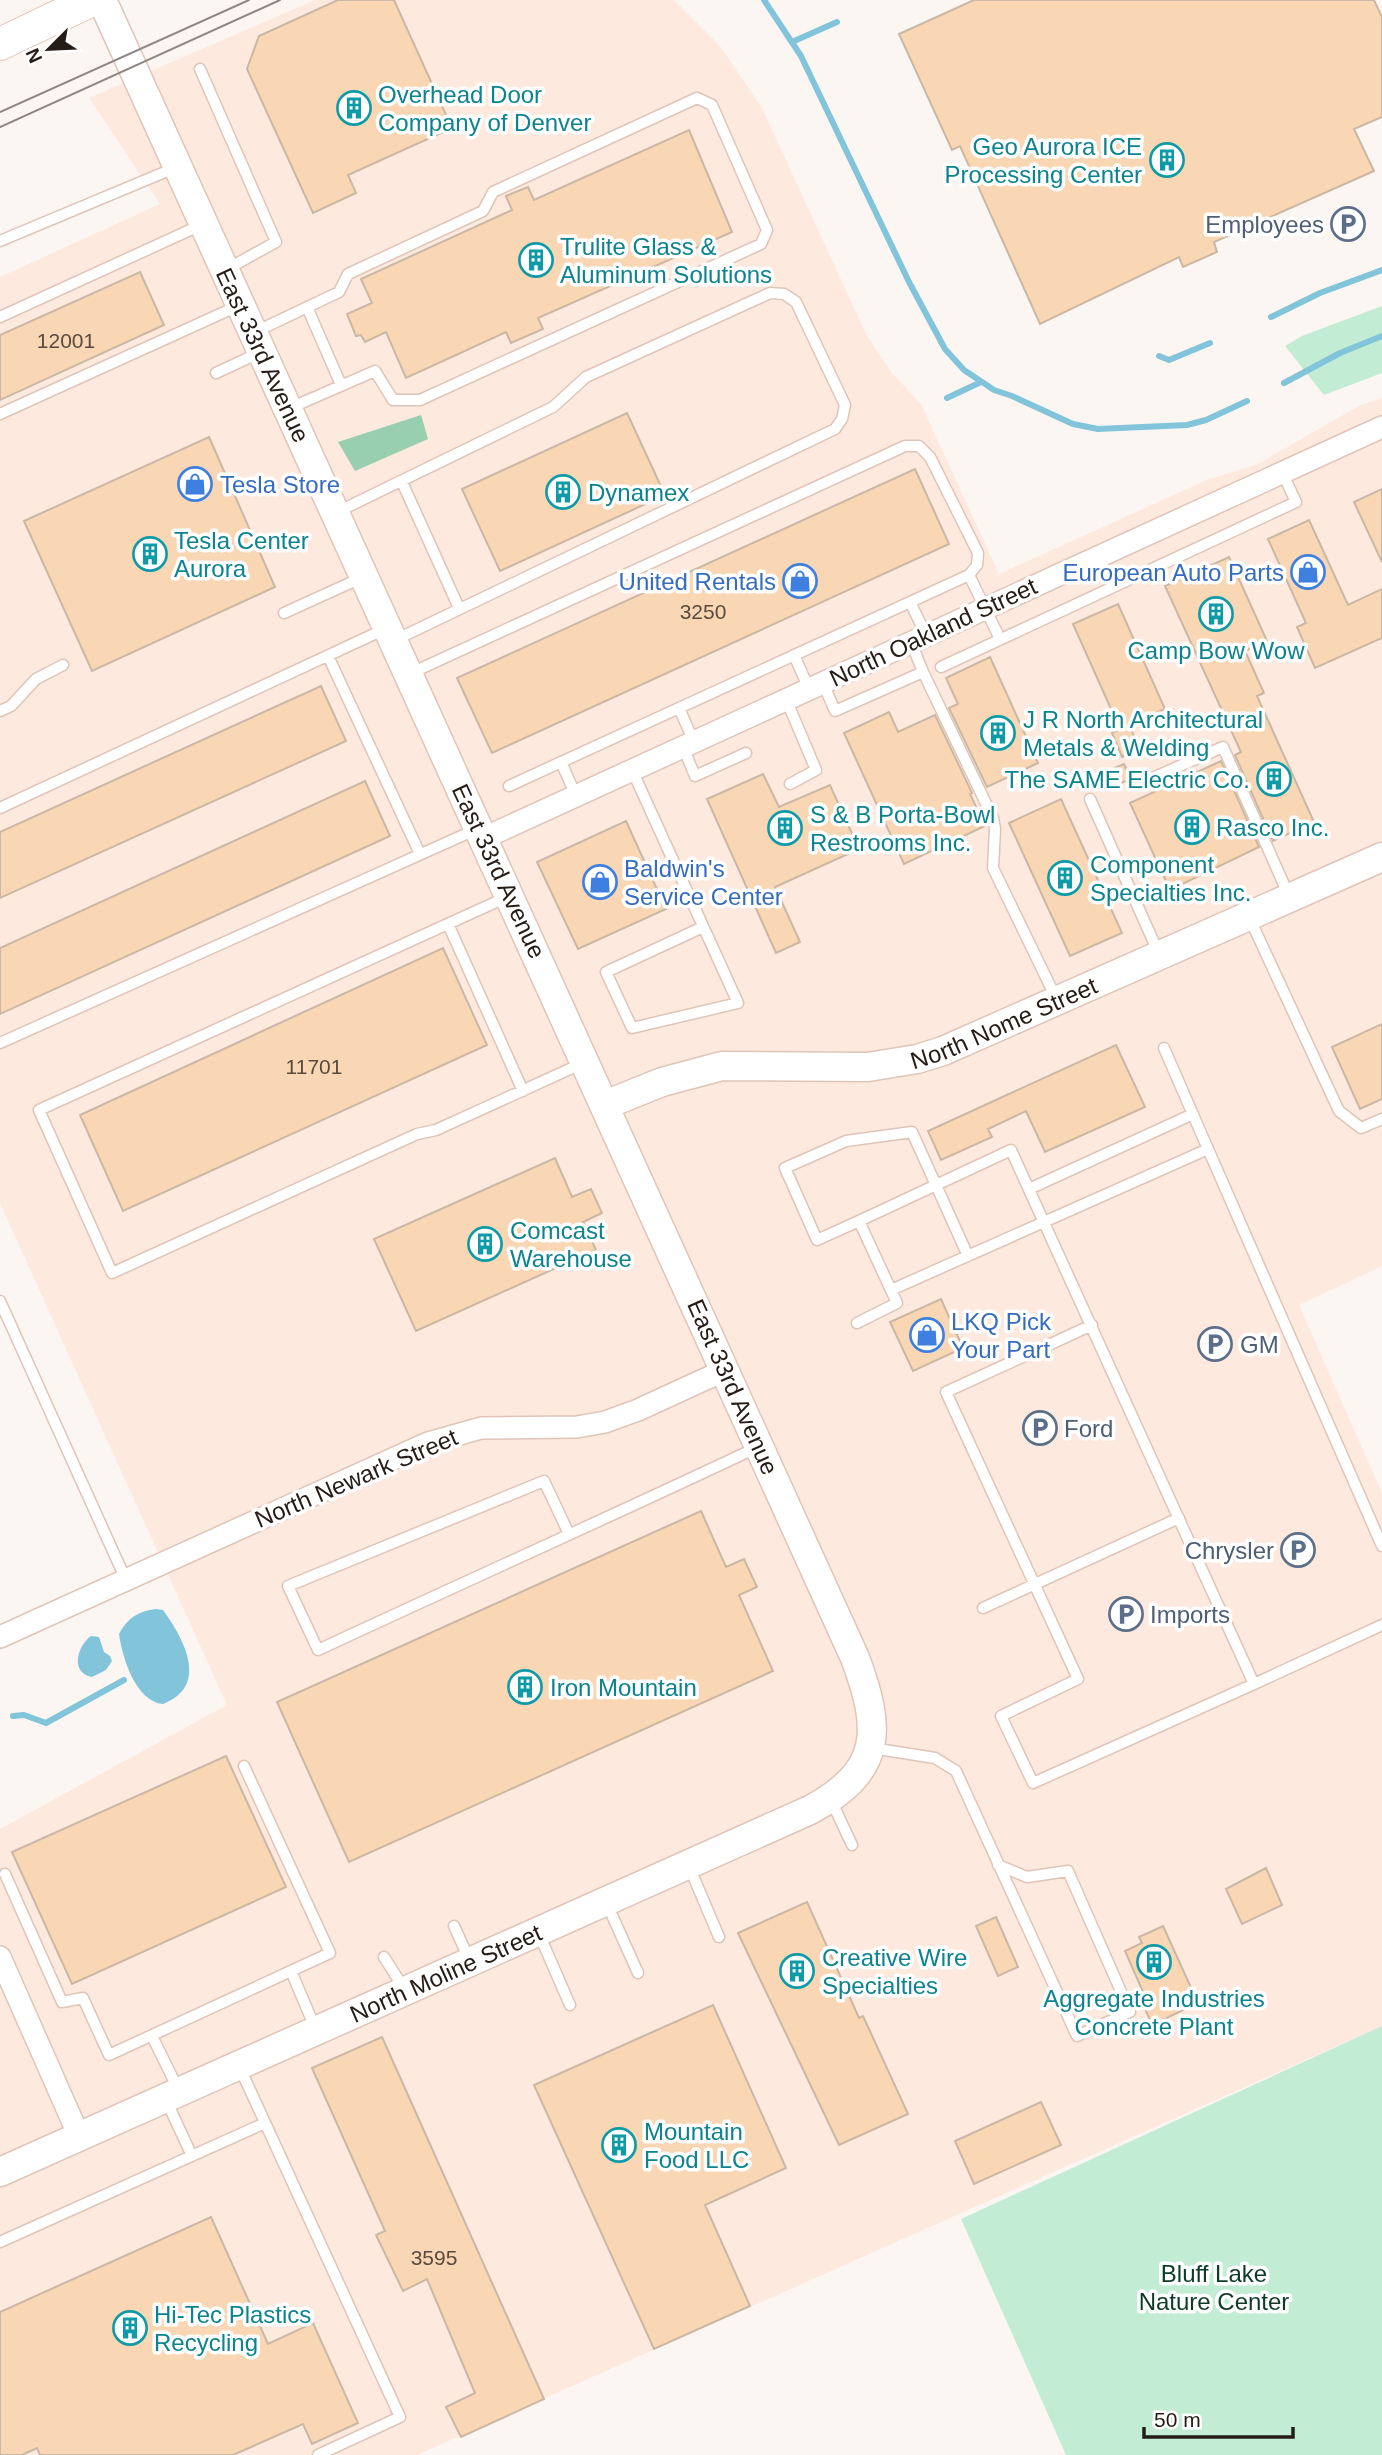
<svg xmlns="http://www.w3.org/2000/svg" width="1382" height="2455" font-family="Arial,sans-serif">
<rect width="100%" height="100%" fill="#fcf6f3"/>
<path fill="#fde9de" d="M 315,0 L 674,0 L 720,46 L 762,108 L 866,334 L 892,373 L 921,404 L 999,574 L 1207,480 L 1258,464 L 1359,406 L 1382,398 L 1382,1266 L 1299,1305 L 1382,1493 L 1382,2026 L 417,2455 L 0,2455 L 0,1829 L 227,1705 L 0,1203 L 0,277 L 160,204 L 89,98 Z"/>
<path fill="#c2ecd4" d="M 1382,306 L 1382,373 L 1324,395 L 1285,346 L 1302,336 Z
M 1382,2026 L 1382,2455 L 1066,2455 L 961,2219 Z"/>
<path fill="#97cfb0" d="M 421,415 L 428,439 L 355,471 L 338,442 Z"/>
<path fill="#82c4da" d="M 156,1609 L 163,1610 C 184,1639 210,1686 163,1704 C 136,1702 122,1657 119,1634 C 127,1618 139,1611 156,1609 Z
M 91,1636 L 99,1637 L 104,1652 L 110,1656 L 112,1661 L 106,1670 L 92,1677 C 70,1673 77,1646 91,1636 Z"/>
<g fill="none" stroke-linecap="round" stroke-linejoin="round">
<path stroke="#82c4da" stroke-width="6" d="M 764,0 L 801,56 L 909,282 L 945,349 L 964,370 L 994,390 L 1012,396 L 1073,424 L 1098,429 L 1187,425 L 1206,420 L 1247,401
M 792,42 L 837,22
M 1271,317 L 1320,293 L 1382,270
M 1159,356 L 1169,360 L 1210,343
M 1284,383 L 1340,353 L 1382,336
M 947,398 L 981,382
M 13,1716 L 24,1715 L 46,1723 L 124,1680"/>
</g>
<path fill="#f9d7b5" stroke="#cab7a4" stroke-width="2" d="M 338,0 L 394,0 L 452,128 L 348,175 L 356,193 L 313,213 L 247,69 L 259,36 Z
M 974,0 L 1374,0 L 1382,17 L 1382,117 L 1354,129 L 1374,171 L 1214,242 L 1217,252 L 1183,267 L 1179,257 L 1040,324 L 960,146 L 952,150 L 899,34 Z
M 689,130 L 732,232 L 538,318 L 543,329 L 511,343 L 506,332 L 406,378 L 386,332 L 365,342 L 361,335 L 356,336 L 347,314 L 372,303 L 361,279 L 512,210 L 506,196 L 528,187 L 534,200 Z
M 140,272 L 164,325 L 0,400 L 0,335 Z
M 627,413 L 665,495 L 500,571 L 462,489 Z
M 209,437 L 275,587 L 92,671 L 24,521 Z
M 915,469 L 949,544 L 492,753 L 457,678 Z
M 1382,489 L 1382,562 L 1354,502 Z
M 1309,520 L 1348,605 L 1382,589 L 1382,638 L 1315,668 L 1297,627 L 1306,623 L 1268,539 Z
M 1229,557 L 1267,641 L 1245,651 L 1264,693 L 1257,696 L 1314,822 L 1273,841 L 1235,755 L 1241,752 L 1165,586 Z
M 1118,604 L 1165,709 L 1129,725 L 1140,749 L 1122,757 L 1112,733 L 1120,729 L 1073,624 Z
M 990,657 L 1038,763 L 987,787 L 949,708 L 958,704 L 946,678 Z
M 321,686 L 346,741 L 0,898 L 0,832 Z
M 889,712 L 898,732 L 935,715 L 972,793 L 970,794 L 985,826 L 904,864 L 844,733 Z
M 1221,761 L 1259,847 L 1170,890 L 1130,803 Z
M 1124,764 L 1131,779 L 1114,786 L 1107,771 Z
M 763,774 L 779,807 L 830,785 L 859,849 L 775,887 L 800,942 L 776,953 L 707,799 Z
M 365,781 L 390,836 L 0,1014 L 0,948 Z
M 1061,799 L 1122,933 L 1070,956 L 1009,823 Z
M 626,821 L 666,909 L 578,949 L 537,862 Z
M 443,948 L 487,1045 L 123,1211 L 80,1115 Z
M 1382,1024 L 1382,1099 L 1360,1109 L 1332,1047 Z
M 1116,1045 L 1145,1107 L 1045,1152 L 1026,1111 L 988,1129 L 992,1137 L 941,1160 L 928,1131 Z
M 555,1158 L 572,1197 L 591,1189 L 602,1213 L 583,1222 L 596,1250 L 416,1331 L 374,1239 Z
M 941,1299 L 963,1348 L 913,1371 L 890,1322 Z
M 701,1511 L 726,1567 L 744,1559 L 757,1587 L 739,1595 L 773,1671 L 349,1862 L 277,1702 Z
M 226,1756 L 286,1887 L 72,1984 L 12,1852 Z
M 1266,1868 L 1282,1905 L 1242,1924 L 1226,1889 Z
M 807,1902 L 859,2018 L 863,2016 L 908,2114 L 839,2145 L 738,1933 Z
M 996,1917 L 1018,1967 L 998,1976 L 976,1926 Z
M 1163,1926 L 1198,2003 L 1152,2025 L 1140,1997 L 1143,1992 L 1125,1951 L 1142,1943 L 1139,1937 Z
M 713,2005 L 786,2168 L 705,2205 L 750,2306 L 654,2349 L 534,2085 Z
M 382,2037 L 544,2399 L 461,2437 L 446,2407 L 475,2393 L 427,2279 L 403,2291 L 376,2235 L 385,2231 L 312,2068 Z
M 1041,2102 L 1061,2145 L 974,2184 L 955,2141 Z
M 211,2217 L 268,2344 L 313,2323 L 358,2423 L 312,2444 L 303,2424 L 233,2455 L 40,2455 L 37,2448 L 22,2455 L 0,2455 L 0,2312 Z"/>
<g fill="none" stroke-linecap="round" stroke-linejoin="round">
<g stroke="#dfc5b8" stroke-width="13">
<path id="service" d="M 200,69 L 276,242 L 227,269
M 0,241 L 177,167
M 307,307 L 341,385
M 0,317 L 201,225
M 255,332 L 339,292 L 348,274 L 483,211 L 493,192 L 697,98 L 712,105 L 767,230 L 761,244 L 420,400 L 393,400 L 375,371 L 290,408
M 216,373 L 261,352
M 0,414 L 240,305
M 402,482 L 459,608
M 335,513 L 553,407 L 586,377 L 770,293 L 784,294 L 796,302 L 845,405 L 842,419 L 835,429 L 393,641
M 910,602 L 926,635
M 284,613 L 361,578
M 911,642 L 923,672 L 993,818 L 995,829 L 993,868 L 1057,1000
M 794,655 L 809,689
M 328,656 L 420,854
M 941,667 L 1296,502 L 1282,472
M 409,674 L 905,446 L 919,446 L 930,457 L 978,553 L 977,565 L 969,575 L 1000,639
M 823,683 L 835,711 L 923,672
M 786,699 L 816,770 L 790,784
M 679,708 L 694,742
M 0,711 L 11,706 L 36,679 L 63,665
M 683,747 L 695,776 L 746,753
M 561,762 L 576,796
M 632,770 L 738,1003 L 632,1028 L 606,972 L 703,927
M 1141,783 L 1223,747 L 1289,896
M 509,786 L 969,575
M 1090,799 L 1159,954
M 0,808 L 385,629
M 507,897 L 39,1110 L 112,1273 L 417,1134 L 436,1130 L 583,1063
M 1249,917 L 1339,1111 L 1361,1128 L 1382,1119
M 448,924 L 523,1091
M 0,1043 L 477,829
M 1208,1149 L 1382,1546
M 1029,1189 L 1193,1114
M 859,1221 L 1011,1150 L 1254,1684 L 1033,1783 L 1001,1716 L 1078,1679 L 946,1392 L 1092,1325
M 891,1290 L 1208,1149 L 1164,1048
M 0,1301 L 126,1580
M 857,1323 L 897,1303 L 859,1221 L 817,1240 L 785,1168 L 846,1141 L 912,1132 L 968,1256
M 569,1534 L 544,1481 L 288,1586 L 318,1650 C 464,1582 612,1516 758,1447
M 983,1608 L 1179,1518
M 1254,1684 L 1382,1625
M 872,1748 L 935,1758 L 956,1771 L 1077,2036 L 1130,2012 L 1068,1871 L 1027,1877 L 998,1865
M 831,1800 L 852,1845
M 688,1864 L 719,1937
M 5,1874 L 62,2002 L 83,1998 L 109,2055 L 330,1953 L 244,1766
M 607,1904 L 638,1973
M 454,1926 L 470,1961
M 539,1934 L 570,2005
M 384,1957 L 405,1990
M 291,1971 L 316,2030
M 152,2036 L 179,2091
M 239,2066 L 400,2417 L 318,2455
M 166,2100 L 192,2156
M 0,2242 L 265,2123"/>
</g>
<g stroke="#dfc5b8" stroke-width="24">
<path id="minor" d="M 484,838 L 1382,427
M 0,1637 L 428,1443 L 481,1428 L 577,1427 L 605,1422 L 638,1410 L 725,1370
M 0,1957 L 79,2136"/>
</g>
<g stroke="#dfc5b8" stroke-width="31">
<g id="tertiary">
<path id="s1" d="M 605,1105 L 662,1082 L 722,1066 L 868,1067 L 917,1059 L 943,1051 L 1382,857"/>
<path id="s2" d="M 0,2172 L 810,1810 C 883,1771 882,1730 855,1658 L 102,0"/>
</g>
</g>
<g stroke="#dfc5b8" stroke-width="34">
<path id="secondary" d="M 0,44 L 92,0"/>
</g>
<use href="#service" stroke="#fff" stroke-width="10"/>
<use href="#minor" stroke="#fff" stroke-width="21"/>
<use href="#tertiary" stroke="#fff" stroke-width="28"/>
<use href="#secondary" stroke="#fff" stroke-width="32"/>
<path stroke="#8e8682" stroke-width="2" d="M 0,112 L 249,0
M 0,127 L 280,0"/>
</g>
<defs>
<g id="building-ring" transform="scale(1.75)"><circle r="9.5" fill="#fff" stroke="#0f9aa8" stroke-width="1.5"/><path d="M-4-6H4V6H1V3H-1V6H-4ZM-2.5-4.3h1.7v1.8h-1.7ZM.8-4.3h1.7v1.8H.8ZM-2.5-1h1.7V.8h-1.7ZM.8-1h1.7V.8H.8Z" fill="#0f9aa8"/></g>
<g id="parking-ring" transform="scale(1.75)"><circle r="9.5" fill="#fff" stroke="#5c6f8a" stroke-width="1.5"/><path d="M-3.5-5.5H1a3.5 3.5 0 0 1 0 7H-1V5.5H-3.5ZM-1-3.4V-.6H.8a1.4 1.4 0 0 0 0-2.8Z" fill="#5c6f8a"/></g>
<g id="shop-ring" transform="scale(1.75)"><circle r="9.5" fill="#fff" stroke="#3f7fe0" stroke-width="1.5"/><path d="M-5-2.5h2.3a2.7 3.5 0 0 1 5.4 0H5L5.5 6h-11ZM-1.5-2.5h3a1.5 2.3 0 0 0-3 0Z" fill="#3f7fe0"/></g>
</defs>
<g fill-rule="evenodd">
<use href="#building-ring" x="354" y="108"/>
<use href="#building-ring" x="1167" y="160"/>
<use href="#parking-ring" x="1348" y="224"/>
<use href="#building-ring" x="536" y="260"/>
<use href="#shop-ring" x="195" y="484"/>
<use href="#building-ring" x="563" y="492"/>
<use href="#building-ring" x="150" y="554"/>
<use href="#shop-ring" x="1308" y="572"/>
<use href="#shop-ring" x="800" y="581"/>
<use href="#building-ring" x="1216" y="614"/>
<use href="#building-ring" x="998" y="733"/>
<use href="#building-ring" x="1274" y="779"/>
<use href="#building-ring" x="1192" y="827"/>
<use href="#building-ring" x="785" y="828"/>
<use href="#building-ring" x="1065" y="878"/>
<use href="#shop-ring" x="600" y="882"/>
<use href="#building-ring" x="485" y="1244"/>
<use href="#shop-ring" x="927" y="1335"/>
<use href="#parking-ring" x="1215" y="1344"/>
<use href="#parking-ring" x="1040" y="1428"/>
<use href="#parking-ring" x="1298" y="1550"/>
<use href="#parking-ring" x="1126" y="1614"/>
<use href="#building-ring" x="525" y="1687"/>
<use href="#building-ring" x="1154" y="1962"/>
<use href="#building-ring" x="797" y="1971"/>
<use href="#building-ring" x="619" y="2145"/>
<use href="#building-ring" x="130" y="2328"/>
</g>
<g text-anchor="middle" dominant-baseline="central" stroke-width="7" stroke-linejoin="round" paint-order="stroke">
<g font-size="21" fill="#5a4b3e">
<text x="66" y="340">12001</text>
<text x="703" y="611">3250</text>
<text x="314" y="1066">11701</text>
<text x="434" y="2257">3595</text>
</g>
<g font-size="24" fill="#0d838f" stroke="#fff" text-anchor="start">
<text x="378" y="94">Overhead Door<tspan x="378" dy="28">Company of Denver</tspan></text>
<text x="1142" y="146" text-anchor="end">Geo Aurora ICE<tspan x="1142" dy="28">Processing Center</tspan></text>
<text x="560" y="246">Trulite Glass &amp;<tspan x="560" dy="28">Aluminum Solutions</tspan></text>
<text x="588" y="492">Dynamex</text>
<text x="174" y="540">Tesla Center<tspan x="174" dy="28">Aurora</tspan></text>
<text x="1216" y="650" text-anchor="middle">Camp Bow Wow</text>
<text x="1023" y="719">J R North Architectural<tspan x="1023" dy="28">Metals &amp; Welding</tspan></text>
<text x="1250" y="779" text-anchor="end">The SAME Electric Co.</text>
<text x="810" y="814">S &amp; B Porta-Bowl<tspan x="810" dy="28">Restrooms Inc.</tspan></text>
<text x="1216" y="827">Rasco Inc.</text>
<text x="1090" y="864">Component<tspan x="1090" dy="28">Specialties Inc.</tspan></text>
<text x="510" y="1230">Comcast<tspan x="510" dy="28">Warehouse</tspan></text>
<text x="550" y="1687">Iron Mountain</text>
<text x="822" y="1957">Creative Wire<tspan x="822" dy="28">Specialties</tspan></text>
<text x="1154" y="1998" text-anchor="middle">Aggregate Industries<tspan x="1154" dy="28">Concrete Plant</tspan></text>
<text x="644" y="2131">Mountain<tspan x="644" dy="28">Food LLC</tspan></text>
<text x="154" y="2314">Hi-Tec Plastics<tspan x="154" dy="28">Recycling</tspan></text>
</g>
<g font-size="24" fill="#4e5e75" stroke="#fff" text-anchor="start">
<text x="1324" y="224" text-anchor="end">Employees</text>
<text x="1240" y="1344">GM</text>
<text x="1064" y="1428">Ford</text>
<text x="1274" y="1550" text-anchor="end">Chrysler</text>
<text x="1150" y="1614">Imports</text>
</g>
<g font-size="24" fill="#251c17" stroke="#fff">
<text transform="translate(263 355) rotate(65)">East 33rd Avenue</text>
<text transform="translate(933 632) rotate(-25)">North Oakland Street</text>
<text transform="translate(499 871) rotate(65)">East 33rd Avenue</text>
<text stroke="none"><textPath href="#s1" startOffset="413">North Nome Street</textPath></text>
<text transform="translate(733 1387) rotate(66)">East 33rd Avenue</text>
<text transform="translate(356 1478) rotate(-23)">North Newark Street</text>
<text stroke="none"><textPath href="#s2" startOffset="488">North Moline Street</textPath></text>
</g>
<g font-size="24" fill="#366cbe" stroke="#fff" text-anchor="start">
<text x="220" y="484">Tesla Store</text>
<text x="1284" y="572" text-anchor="end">European Auto Parts</text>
<text x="776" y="581" text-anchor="end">United Rentals</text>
<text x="624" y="868">Baldwin's<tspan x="624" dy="28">Service Center</tspan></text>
<text x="951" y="1321">LKQ Pick<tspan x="951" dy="28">Your Part</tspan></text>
</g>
<g font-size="24" fill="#0d3b26" stroke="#fff">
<text x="1214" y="2273">Bluff Lake<tspan x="1214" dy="28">Nature Center</tspan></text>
</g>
</g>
<g transform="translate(49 49) rotate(246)" stroke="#ffffff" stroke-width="5" paint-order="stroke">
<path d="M0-5L12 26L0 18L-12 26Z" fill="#251c17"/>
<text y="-10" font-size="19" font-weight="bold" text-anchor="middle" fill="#251c17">N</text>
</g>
<path d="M1144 2427v10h149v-10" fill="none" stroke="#251c17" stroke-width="3.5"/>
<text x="1154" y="2427" font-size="21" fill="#251c17" stroke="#ffffff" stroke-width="5" paint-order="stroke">50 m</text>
</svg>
